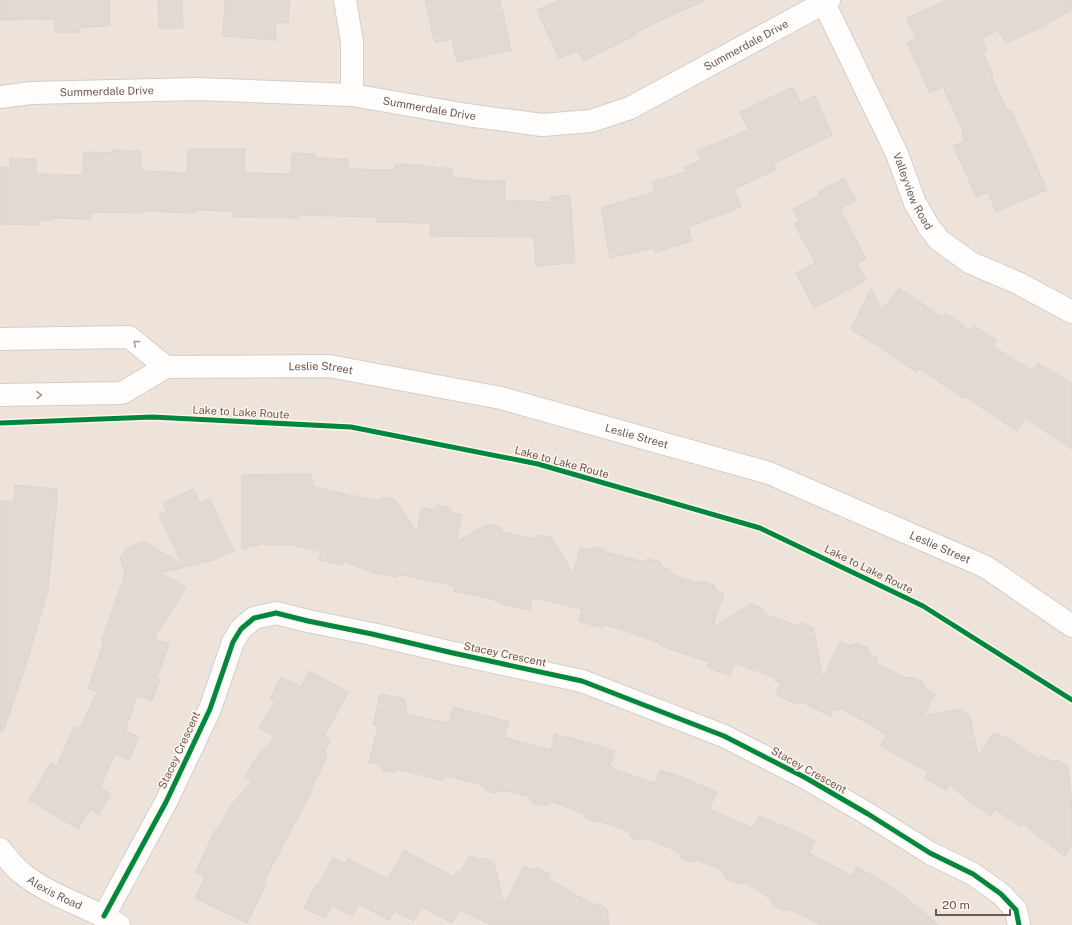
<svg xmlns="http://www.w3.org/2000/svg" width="1072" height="925" font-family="'Public Sans',sans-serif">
<rect width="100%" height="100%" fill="#f5f1ec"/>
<path fill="#ede3da" d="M 0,0 L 1072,0 L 1072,925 L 0,925 Z"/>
<path fill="#e1d9d4" stroke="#ddd4cf" d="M 0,0 L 109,0 L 110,26 L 80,27 L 80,32 L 55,32 L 54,19 L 0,20 Z
M 158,0 L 182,0 L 183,28 L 159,28 Z
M 225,0 L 290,0 L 288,23 L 276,22 L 275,40 L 223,36 Z
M 425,0 L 500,0 L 511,50 L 457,62 L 452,39 L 435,43 Z
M 560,0 L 706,0 L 663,19 L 635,33 L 636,35 L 583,61 L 578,51 L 559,58 L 537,10 Z
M 947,0 L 1072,0 L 1072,10 L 1046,24 L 1047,25 L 1006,43 L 998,30 L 981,39 L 987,51 L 983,53 L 993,75 L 991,76 L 1008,112 L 1011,110 L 1047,190 L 996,212 L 988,192 L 976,197 L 965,171 L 953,146 L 964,141 L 962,134 L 964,133 L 943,87 L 930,93 L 907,43 L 916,39 L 907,18 Z
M 793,87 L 800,103 L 815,96 L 832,135 L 773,164 L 776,170 L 734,189 L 741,207 L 688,227 L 692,241 L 655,252 L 654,248 L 610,258 L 601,208 L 655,192 L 652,182 L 686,172 L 684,167 L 701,161 L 697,151 L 749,130 L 740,112 Z
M 188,149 L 245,149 L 244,173 L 291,174 L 292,153 L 316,154 L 316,158 L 348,159 L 348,169 L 395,170 L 395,164 L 419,165 L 436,168 L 452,168 L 452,178 L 471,179 L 471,180 L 505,181 L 505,200 L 550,202 L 550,197 L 570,195 L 575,263 L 536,266 L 534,237 L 430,236 L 431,223 L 376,222 L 376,217 L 299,215 L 299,218 L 233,217 L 233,211 L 195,210 L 195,213 L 143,211 L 143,213 L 91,212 L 91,219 L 53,218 L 53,220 L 39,220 L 39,225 L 0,224 L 0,167 L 10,167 L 10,158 L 36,159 L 36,174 L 83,175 L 83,152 L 113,153 L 113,150 L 141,151 L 141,171 L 187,173 Z
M 844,178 L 856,200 L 840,209 L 866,259 L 857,264 L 866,280 L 814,308 L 796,273 L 816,263 L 794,224 L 799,221 L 793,209 L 820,195 L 818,192 Z
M 899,288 L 942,317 L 945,313 L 971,331 L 975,326 L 996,340 L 993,346 L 1032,371 L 1038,363 L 1072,384 L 1072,449 L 1025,418 L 1017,431 L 964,396 L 963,398 L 919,368 L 916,372 L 873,342 L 872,343 L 851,329 L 871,289 L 882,310 Z
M 311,474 L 314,487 L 378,501 L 383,497 L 394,499 L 417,531 L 422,507 L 433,510 L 437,505 L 449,508 L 453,513 L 462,515 L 456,542 L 488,524 L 500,527 L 503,532 L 535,539 L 540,535 L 552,538 L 573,574 L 580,548 L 590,550 L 594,547 L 605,550 L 606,552 L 643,562 L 648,559 L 660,562 L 663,568 L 671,570 L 670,574 L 697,583 L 702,581 L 714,585 L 717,591 L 724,593 L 712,628 L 751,604 L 762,608 L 765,614 L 796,625 L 802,623 L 813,628 L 823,678 L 840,641 L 850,646 L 857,643 L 868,648 L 870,655 L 878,658 L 876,663 L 906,678 L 912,677 L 923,682 L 925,688 L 935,694 L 923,716 L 959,709 L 970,716 L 978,756 L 993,734 L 995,735 L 996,733 L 1004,738 L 1005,736 L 1039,759 L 1042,755 L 1051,761 L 1058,760 L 1068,766 L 1072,811 L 1072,846 L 1064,856 L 1023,824 L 1021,827 L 995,809 L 991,816 L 970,802 L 949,784 L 946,790 L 924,778 L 928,772 L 880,746 L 887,735 L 881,732 L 882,731 L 840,708 L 839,711 L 833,709 L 831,716 L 799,701 L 797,705 L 776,694 L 781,683 L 774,680 L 776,678 L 742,666 L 734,664 L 730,676 L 707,667 L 709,662 L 659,645 L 660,643 L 632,633 L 603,624 L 602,628 L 579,621 L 582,609 L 532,597 L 530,610 L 506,605 L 492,599 L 454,591 L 455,586 L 397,574 L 396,577 L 374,573 L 343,561 L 342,565 L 319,560 L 321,552 L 294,545 L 265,545 L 265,543 L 242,549 L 242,475 Z
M 15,485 L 57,489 L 56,500 L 57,500 L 48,590 L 27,662 L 3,732 L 0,731 L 0,501 L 14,502 Z
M 193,489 L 200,503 L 210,499 L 234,551 L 213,560 L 161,573 L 186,588 L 154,639 L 169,644 L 157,678 L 160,679 L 152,701 L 137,696 L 125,731 L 139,737 L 129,760 L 115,754 L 100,788 L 111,794 L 99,815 L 90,809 L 78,829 L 29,800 L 51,763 L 56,767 L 74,727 L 80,729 L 97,692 L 88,689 L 104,641 L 102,640 L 125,574 L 120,558 L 126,549 L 143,541 L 182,564 L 159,515 L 167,511 L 163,503 L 165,502 Z
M 309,671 L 348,692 L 324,737 L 330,740 L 325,751 L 327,757 L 310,791 L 312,791 L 263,883 L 266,884 L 247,923 L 195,898 L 205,877 L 196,872 L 214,832 L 221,823 L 231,805 L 252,781 L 245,778 L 255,759 L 275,737 L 259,728 L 275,701 L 270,699 L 281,677 L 301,687 Z
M 380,694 L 404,699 L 408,715 L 449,723 L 453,707 L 509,722 L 504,737 L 551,750 L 555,734 L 593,744 L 615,751 L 610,766 L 614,768 L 614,769 L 655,783 L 660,770 L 679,776 L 717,792 L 709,809 L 753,828 L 759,816 L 800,833 L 815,841 L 809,853 L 852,876 L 857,867 L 877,878 L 903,895 L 939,925 L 821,925 L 790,909 L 784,911 L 773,905 L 771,899 L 744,882 L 738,884 L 726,879 L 722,870 L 697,860 L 691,862 L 682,859 L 679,852 L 646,838 L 639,840 L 632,838 L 629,831 L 599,821 L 595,822 L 586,819 L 583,813 L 552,802 L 544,806 L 532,803 L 530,797 L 500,790 L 495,793 L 485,790 L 482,785 L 447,776 L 441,780 L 398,769 L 393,772 L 383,771 L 380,764 L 369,762 L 378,726 L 373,725 Z
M 404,850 L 453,877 L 457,871 L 460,873 L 470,855 L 478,860 L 484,858 L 494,863 L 504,904 L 524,866 L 532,870 L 537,868 L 549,874 L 550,880 L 594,905 L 599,904 L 607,909 L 609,925 L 491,925 L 460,910 L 452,923 L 422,907 L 414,921 L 394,911 L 389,920 L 359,904 L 352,916 L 332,905 L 325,918 L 304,908 L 316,885 L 318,886 L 333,858 L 345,864 L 348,859 L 388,879 Z"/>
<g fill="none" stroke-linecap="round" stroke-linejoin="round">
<g stroke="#d4ceca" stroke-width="24">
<g id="minor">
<path d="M 345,0 L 352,42 L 352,95"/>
<path id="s1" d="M 824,3 L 897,154 L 915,203 L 929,227 L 939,240 L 971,263 L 1018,283 L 1072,312"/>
<path id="s2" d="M 0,97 L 31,93 L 198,89 L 352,95 L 467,115 L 542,125 L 591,121 L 630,108 L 829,0"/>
<path id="s3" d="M 0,849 C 7,857 14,868 23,874 C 52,897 88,906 119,925"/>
<path d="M 104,916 L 166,802 L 210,709 L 233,642 L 241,629 L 254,618 L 276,613 L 308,621 L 372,634 L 453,653 L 582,681 L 724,736 L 806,778 L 868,814 L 930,853 L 973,874 L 1001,894 L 1016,910 L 1019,925"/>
</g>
</g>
<g stroke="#d4cdc8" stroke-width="24">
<g id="secondary">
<path d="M 0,339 L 129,337 L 166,367"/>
<path id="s4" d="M 0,395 L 122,393 L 166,367 L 329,366 L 501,398 L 769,473 L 986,567 L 1072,626"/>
</g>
</g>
<use href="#minor" stroke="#fefdfc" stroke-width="22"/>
<use href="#secondary" stroke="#fefdfc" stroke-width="22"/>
<g stroke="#fdf5ee" stroke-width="8">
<path id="cycleway" d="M 0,423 L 152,417 L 351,427 L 538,464 L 760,528 L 923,606 L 1072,700
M 104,916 L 166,802 L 210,709 L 233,642 L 241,629 L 254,618 L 276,613 L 308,621 L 372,634 L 453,653 L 582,681 L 724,736 L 806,778 L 868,814 L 930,853 L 973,874 L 1001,894 L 1016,910 L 1019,925"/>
</g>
<use href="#cycleway" stroke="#00873e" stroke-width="5"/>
</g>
<defs><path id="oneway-chevron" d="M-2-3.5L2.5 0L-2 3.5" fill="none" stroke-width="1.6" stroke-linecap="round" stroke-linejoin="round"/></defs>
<g stroke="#a99a94">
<use href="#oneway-chevron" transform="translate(136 343) rotate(-141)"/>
<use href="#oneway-chevron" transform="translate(39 395) rotate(-1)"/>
</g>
<g text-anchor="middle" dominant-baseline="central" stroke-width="3" stroke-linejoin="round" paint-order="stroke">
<g font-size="11" fill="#70584f" stroke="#fdf5ee">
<text stroke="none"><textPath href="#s2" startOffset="767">Summerdale Drive</textPath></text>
<text stroke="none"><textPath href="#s2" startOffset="107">Summerdale Drive</textPath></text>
<text stroke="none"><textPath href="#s2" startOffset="431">Summerdale Drive</textPath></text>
<text stroke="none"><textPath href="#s1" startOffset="208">Valleyview Road</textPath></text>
<text stroke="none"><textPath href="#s4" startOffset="328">Leslie Street</textPath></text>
<text transform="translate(241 412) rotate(3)">Lake to Lake Route</text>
<text stroke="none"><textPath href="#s4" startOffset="652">Leslie Street</textPath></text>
<text transform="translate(562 462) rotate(15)">Lake to Lake Route</text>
<text stroke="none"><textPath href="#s4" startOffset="976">Leslie Street</textPath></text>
<text transform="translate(869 569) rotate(26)">Lake to Lake Route</text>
<text transform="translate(505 654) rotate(12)">Stacey Crescent</text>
<text transform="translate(179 750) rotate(-65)">Stacey Crescent</text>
<text transform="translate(809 770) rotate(29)">Stacey Crescent</text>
<text stroke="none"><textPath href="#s3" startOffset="71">Alexis Road</textPath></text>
</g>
</g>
<path d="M936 909v6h74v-6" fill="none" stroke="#70584f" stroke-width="2"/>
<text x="942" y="909" font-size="12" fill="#70584f" stroke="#fdf5ee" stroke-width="3" paint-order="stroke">20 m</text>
</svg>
